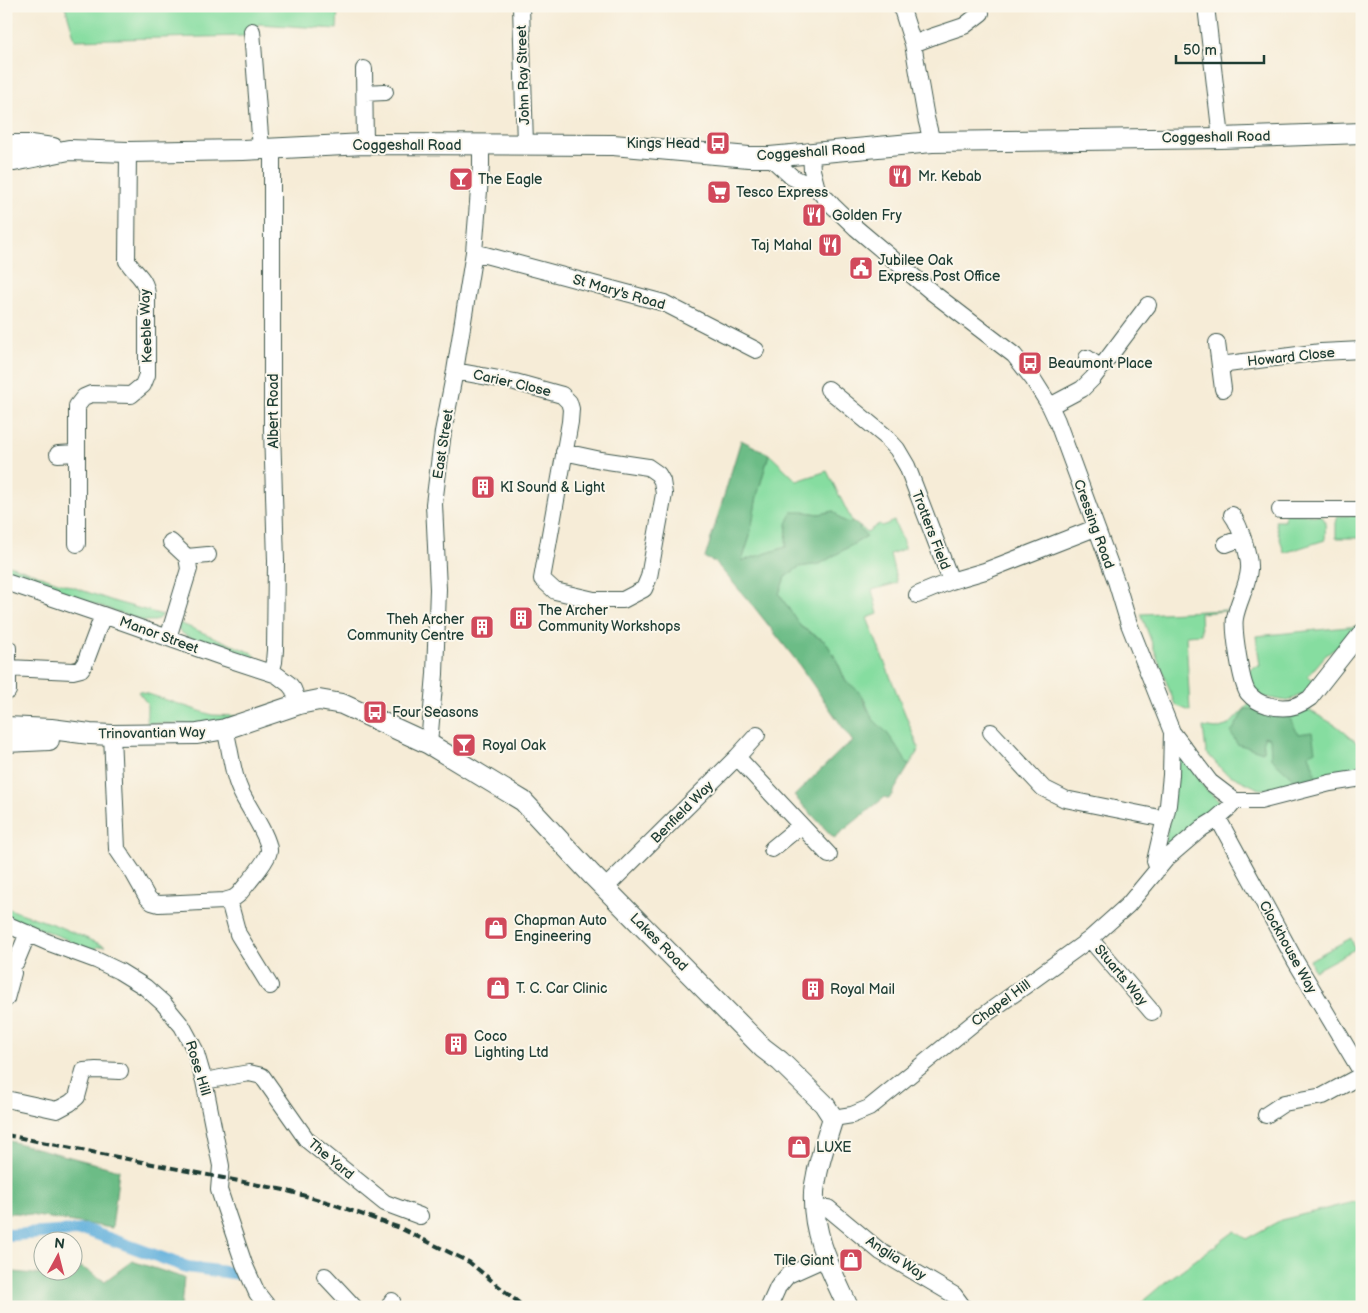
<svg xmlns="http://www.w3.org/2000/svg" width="1368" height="1313" font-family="'Balsamiq Sans',sans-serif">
<rect width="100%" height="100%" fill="#fbf7ec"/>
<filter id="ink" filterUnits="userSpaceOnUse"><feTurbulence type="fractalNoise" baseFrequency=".02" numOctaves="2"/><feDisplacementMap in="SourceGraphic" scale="10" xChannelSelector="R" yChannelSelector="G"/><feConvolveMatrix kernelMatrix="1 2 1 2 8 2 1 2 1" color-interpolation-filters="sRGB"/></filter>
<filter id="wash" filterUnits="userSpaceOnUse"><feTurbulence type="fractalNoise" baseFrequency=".0096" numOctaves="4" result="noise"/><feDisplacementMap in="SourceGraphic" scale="20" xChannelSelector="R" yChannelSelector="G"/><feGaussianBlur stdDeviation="1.12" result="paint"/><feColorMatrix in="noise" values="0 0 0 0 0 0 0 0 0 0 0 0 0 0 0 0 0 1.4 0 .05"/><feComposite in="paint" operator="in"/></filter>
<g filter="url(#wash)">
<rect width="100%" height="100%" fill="#f6ecd7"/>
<path fill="#86dda0" stroke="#528d6a" d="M 65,6 L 338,6 L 337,29 L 259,24 L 245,36 L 75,40 Z
M 769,454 L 797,481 L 827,471 L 852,521 L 849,523 L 840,519 L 834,511 L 819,514 L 806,512 L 787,524 L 786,547 L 742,561 L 750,536 L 757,496 Z
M 1285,513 L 1322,516 C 1327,522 1325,533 1325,540 L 1284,553 L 1275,521 L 1285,521 Z
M 1362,515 L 1362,538 L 1336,538 L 1336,523 L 1338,516 Z
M 894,521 L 903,541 L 904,549 L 890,554 L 897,583 L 872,590 L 878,614 L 867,618 L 919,749 L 909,766 L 886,732 L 874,721 L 870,713 L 864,699 L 846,682 L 837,661 L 826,642 L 800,626 L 779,594 L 785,577 L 799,567 L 820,564 L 867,536 L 859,529 L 860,527 L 867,532 L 879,524 L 882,526 Z
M 6,564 L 116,602 L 163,615 L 155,621 L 144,621 L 6,574 Z
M 1226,610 L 1226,611 L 1200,613 L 1201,634 L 1186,635 L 1190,711 L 1175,705 L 1141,614 Z
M 177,622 L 252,653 L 256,657 L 254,658 L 249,658 L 189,637 C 181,633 178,631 177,622 Z
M 1358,626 L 1344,643 L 1326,655 L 1308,676 L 1315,681 L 1305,693 L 1287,701 L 1264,697 L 1256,692 L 1248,673 L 1253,667 L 1260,666 L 1256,636 Z
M 139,691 L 212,715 L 236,716 L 220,722 L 192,724 L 147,723 L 147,703 L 138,692 Z
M 1249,704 L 1305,708 L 1337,726 L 1362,747 L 1362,774 L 1346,770 L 1339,770 L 1328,777 L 1279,790 L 1259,789 L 1224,772 L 1206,752 L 1203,727 L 1216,729 L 1229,725 Z
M 1178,749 L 1181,749 L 1203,786 L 1220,802 L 1174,843 L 1165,845 Z
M 6,908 L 55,925 L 105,946 L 97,947 L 94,951 L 75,947 L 71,942 L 66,939 L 23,922 L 6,918 Z
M 1351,938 L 1355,949 L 1314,971 L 1310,960 Z
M 1362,1200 L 1362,1307 L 1136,1307 L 1164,1283 L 1235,1231 L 1246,1239 L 1281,1220 Z"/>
<path fill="#6cbc86" stroke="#467c5d" d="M 741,440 L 769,454 L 757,496 L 750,536 L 742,561 L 786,547 L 787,524 L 792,512 L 806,512 L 819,514 L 834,511 L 840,519 L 849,523 L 852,521 L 860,527 L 859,529 L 867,536 L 820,564 L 799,567 L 785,577 L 779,594 L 801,627 L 826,642 L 837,661 L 846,682 C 864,691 863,704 873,719 C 877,724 883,728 887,733 C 895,743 902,755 909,766 L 889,799 L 885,797 L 834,838 L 794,796 L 843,748 L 853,742 L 795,659 L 754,607 L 715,562 L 705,558 Z
M 1245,709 L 1262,709 L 1288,714 L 1298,734 L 1312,732 L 1315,751 L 1309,754 L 1317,779 L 1299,784 L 1271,758 L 1270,738 L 1264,736 L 1263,752 L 1237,744 L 1231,733 Z
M 6,1140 L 119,1170 L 112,1228 L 17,1213 L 6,1213 Z
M 132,1261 L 184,1278 L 181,1307 L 6,1307 L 6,1265 L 14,1272 L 44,1275 L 66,1271 L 72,1270 L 73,1269 L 81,1267 L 105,1281 Z"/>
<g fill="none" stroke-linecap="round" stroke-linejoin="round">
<path stroke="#62b0dc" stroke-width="12" d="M 6,1233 L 12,1235 L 86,1230 L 187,1267 L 240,1274"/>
</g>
</g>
<g filter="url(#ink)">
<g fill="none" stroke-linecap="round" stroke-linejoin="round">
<g stroke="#3f574c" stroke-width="18">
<path id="minor" d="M 521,6 L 525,145
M 901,6 L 913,44 L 926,118 L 932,142
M 1206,6 L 1221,138
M 252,31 L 261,149
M 913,44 L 934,36 L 964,26 L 981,13
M 364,69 L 365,144
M 365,93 L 385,92
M 811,154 L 812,170 L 817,189 L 833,206 L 856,228 L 933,293 L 1014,355 L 1033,379 L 1050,406 L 1057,421 L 1116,581 L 1129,624 L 1172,732 L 1210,782 L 1235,801 L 1260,801 L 1330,783 L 1362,778
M 770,157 L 792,177 L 817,189
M 474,252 L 664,303 L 756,350
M 1217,343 L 1223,389
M 1087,358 L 1101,368
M 1220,365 L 1321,352 L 1362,350
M 455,371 L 515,382 L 562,395 L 569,402 L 571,409 L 570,422 L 542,579 L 555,591 L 594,600 L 623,600 L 644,589 L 649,577 L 664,494 L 662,481 L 658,474 L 648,467 L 601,460 L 564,452
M 828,389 L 885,436 L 897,449 L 907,466 L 951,581 L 985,571 L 1095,528
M 1050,406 L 1082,389 L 1093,378 L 1148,305
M 58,454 L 76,453
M 1280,510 L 1362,510
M 1232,515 C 1240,525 1250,557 1249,569 C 1248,586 1238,601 1235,618 C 1233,630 1241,683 1248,693 C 1253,699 1259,703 1267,705 C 1283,710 1297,708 1310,698 L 1362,632
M 77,544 L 77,406 L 84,397 L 91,394 L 131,395 L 143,385 L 147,375 L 147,294 C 145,277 136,275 127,261 L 128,152
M 1226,544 L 1242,538
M 187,557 L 208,555
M 6,582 L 103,615 L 225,658 L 277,675 L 289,684 L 293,689 L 299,704
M 917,595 L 951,581
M 168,638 L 189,569 L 187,557 L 171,542
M 8,668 L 73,671 L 81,669 L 85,663 L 103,615
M 271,673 L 274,662 L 275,650 L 276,561 L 272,429 L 272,149
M 8,691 L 8,648
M 991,732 L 1043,788 L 1065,799 L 1165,819
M 112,735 L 117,849 L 134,874 L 147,897 L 152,902 L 159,904 L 224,901 L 234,898 L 238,895 C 245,886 267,862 269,851 C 270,839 249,808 243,796 C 232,776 231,751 225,729
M 429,744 L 435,674 L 438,589 L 434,504 L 443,432 L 455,371 L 474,252 L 481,166 L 481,145
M 737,757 L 829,855
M 1215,820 L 1221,824 L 1296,962 L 1362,1073
M 772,849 L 800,826
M 1158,869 L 1155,861 L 1168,805 L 1171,775 L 1172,732
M 605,888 L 737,757 L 757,735
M 229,901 L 238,934 L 270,986
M 6,924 L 47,942 L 96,960 L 119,971 L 145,987 L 163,1003 L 182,1026 L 195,1050 L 204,1081 L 221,1166 L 219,1190 L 244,1264 L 257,1293 L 268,1307
M 1090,939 L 1152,1012
M 16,962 L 28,933
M 6,999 L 13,973
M 204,1081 L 249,1073 L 262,1076 L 307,1140 L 385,1203 L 420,1216
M 6,1099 L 57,1110 L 70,1103 L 77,1097 L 84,1071 L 96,1070 L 120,1071
M 1266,1115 L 1284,1103 L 1323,1096 L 1362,1075
M 833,1118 L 852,1115 L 869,1108 L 976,1021 L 1090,939 L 1128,905 L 1167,858 L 1202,828 L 1215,820 L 1230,807 L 1235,801
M 828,1208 L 881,1252 L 954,1295 L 963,1307
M 325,1276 L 354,1307
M 389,1307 L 392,1301
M 769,1307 L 778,1287 L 788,1275 L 826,1258"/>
</g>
<g stroke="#3f574c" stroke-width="22">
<path id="major" d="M 13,145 L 30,145 L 53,148
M 14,161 L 69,150 L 128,152 L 243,150 L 365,144 L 613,145 L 749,157 L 770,157 L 932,142 L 1221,138 L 1362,133
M 6,727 L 51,729 L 90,734 L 112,735 L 197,734 L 225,729 L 299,704 L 319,700 L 342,704 L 429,744 L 523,801 L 591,874 L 763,1048 L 780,1061 L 824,1104 L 833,1118 C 827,1137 821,1155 817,1174 C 816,1181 814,1187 814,1193 C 812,1235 831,1270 848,1307
M 6,742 L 49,740"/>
</g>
<use href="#minor" stroke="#fff" stroke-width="16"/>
<use href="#major" stroke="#fff" stroke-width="20"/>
<path stroke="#1f3d34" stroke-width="4" stroke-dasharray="8 4" stroke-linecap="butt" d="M 6,1135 L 284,1190 L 330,1203 L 400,1228 L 469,1262 L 524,1307"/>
</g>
</g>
<defs>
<g id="bus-square" transform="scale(1.25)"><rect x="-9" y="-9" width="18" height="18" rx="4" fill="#d1495b" stroke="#fbf7ec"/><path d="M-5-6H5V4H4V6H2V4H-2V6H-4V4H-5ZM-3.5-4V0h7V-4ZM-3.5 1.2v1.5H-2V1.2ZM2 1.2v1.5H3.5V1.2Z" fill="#fff"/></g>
<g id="restaurant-square" transform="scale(1.25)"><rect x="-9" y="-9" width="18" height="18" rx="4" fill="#d1495b" stroke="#fbf7ec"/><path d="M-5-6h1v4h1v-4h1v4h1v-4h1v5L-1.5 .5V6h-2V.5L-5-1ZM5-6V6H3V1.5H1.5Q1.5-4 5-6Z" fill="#fff"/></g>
<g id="bar-square" transform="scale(1.25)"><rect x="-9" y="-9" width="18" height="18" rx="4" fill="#d1495b" stroke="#fbf7ec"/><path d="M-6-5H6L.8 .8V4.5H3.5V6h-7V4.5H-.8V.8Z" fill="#fff"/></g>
<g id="supermarket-square" transform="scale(1.25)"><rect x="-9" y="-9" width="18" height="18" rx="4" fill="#d1495b" stroke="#fbf7ec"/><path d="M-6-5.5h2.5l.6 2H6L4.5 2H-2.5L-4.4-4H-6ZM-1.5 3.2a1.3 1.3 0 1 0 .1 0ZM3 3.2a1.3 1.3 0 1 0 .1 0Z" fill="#fff"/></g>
<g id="civic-square" transform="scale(1.25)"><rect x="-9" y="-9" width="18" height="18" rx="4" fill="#d1495b" stroke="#fbf7ec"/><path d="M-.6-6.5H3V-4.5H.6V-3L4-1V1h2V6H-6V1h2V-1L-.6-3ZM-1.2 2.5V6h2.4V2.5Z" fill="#fff"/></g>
<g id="building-square" transform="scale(1.25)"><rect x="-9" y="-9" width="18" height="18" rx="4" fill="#d1495b" stroke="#fbf7ec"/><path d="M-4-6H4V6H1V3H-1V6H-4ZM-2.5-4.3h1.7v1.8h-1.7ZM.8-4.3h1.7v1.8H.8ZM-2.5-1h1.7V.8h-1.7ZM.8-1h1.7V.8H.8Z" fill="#fff"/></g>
<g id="shop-square" transform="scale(1.25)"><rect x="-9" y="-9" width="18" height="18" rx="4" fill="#d1495b" stroke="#fbf7ec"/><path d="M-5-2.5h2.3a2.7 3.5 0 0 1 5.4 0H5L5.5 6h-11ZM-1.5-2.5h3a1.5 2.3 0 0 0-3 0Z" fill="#fff"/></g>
</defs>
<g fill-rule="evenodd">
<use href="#bus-square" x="718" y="143"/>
<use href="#restaurant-square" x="900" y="176"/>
<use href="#bar-square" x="461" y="179"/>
<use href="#supermarket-square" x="719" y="192"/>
<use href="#restaurant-square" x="814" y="215"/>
<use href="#restaurant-square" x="830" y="245"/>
<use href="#civic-square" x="861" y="268"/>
<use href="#bus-square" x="1030" y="363"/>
<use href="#building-square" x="483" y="487"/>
<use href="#building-square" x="521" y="618"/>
<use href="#building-square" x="482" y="627"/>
<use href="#bus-square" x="375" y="712"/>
<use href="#bar-square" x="464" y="745"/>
<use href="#shop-square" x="496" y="928"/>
<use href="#shop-square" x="498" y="988"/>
<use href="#building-square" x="813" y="989"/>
<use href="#building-square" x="456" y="1044"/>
<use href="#shop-square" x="799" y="1147"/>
<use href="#shop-square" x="851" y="1260"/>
</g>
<g text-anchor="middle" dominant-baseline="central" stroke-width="4" stroke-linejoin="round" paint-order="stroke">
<g font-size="14" fill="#1f3d34" stroke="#fbf7ec">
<text transform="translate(523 75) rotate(-92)">John Ray Street</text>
<text transform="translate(1216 137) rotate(-1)">Coggeshall Road</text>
<text x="407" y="145">Coggeshall Road</text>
<text transform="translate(811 152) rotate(-4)">Coggeshall Road</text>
<text transform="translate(619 292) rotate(16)">St Mary's Road</text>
<text transform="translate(146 326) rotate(-92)">Keeble Way</text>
<text transform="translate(1291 357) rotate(-6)">Howard Close</text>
<text transform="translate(512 383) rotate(13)">Carier Close</text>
<text transform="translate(273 411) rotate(-90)">Albert Road</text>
<text transform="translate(443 444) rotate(-81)">East Street</text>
<text transform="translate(1094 524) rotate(70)">Cressing Road</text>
<text transform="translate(931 530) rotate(69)">Trotters Field</text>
<text transform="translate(159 635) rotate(20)">Manor Street</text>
<text transform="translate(152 733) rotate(-1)">Trinovantian Way</text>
<text transform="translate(682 812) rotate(-45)">Benfield Way</text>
<text transform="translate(659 942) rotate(45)">Lakes Road</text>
<text transform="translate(1288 947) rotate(61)">Clockhouse Way</text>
<text transform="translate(1121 975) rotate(50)">Stuarts Way</text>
<text transform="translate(1001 1003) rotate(-36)">Chapel Hill</text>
<text transform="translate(198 1068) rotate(73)">Rose Hill</text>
<text transform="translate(331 1159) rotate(40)">The Yard</text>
<text transform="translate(896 1258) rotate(33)">Anglia Way</text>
</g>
<g font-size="14" fill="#1f3d34" stroke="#fbf7ec" text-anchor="start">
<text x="700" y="143" text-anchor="end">Kings Head</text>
<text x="918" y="176">Mr. Kebab</text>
<text x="478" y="179">The Eagle</text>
<text x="736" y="192">Tesco Express</text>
<text x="832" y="215">Golden Fry</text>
<text x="812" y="245" text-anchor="end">Taj Mahal</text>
<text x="878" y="260">Jubilee Oak<tspan x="878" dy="16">Express Post Office</tspan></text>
<text x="1048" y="363">Beaumont Place</text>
<text x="500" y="487">KI Sound &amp; Light</text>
<text x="538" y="610">The Archer<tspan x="538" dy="16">Community Workshops</tspan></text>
<text x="464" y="619" text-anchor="end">Theh Archer<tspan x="464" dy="16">Community Centre</tspan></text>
<text x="392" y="712">Four Seasons</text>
<text x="482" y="745">Royal Oak</text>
<text x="514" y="920">Chapman Auto<tspan x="514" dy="16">Engineering</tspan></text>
<text x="516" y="988">T. C. Car Clinic</text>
<text x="830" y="989">Royal Mail</text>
<text x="474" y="1036">Coco<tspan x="474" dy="16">Lighting Ltd</tspan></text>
<text x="816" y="1147">LUXE</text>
<text x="834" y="1260" text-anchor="end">Tile Giant</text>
</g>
</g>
<rect width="1368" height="1313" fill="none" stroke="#fbf7ec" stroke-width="25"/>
<g transform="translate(58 1256) rotate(7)"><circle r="24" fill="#fbf7ec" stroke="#a3ada2"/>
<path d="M0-4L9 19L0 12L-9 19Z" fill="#d1495b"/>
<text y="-8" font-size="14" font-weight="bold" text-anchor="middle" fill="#1f3d34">N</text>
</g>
<path d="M1176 55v8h88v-8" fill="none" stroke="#1f3d34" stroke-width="2.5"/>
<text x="1183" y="55" font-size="15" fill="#1f3d34" stroke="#fbf7ec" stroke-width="4" paint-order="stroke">50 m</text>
</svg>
